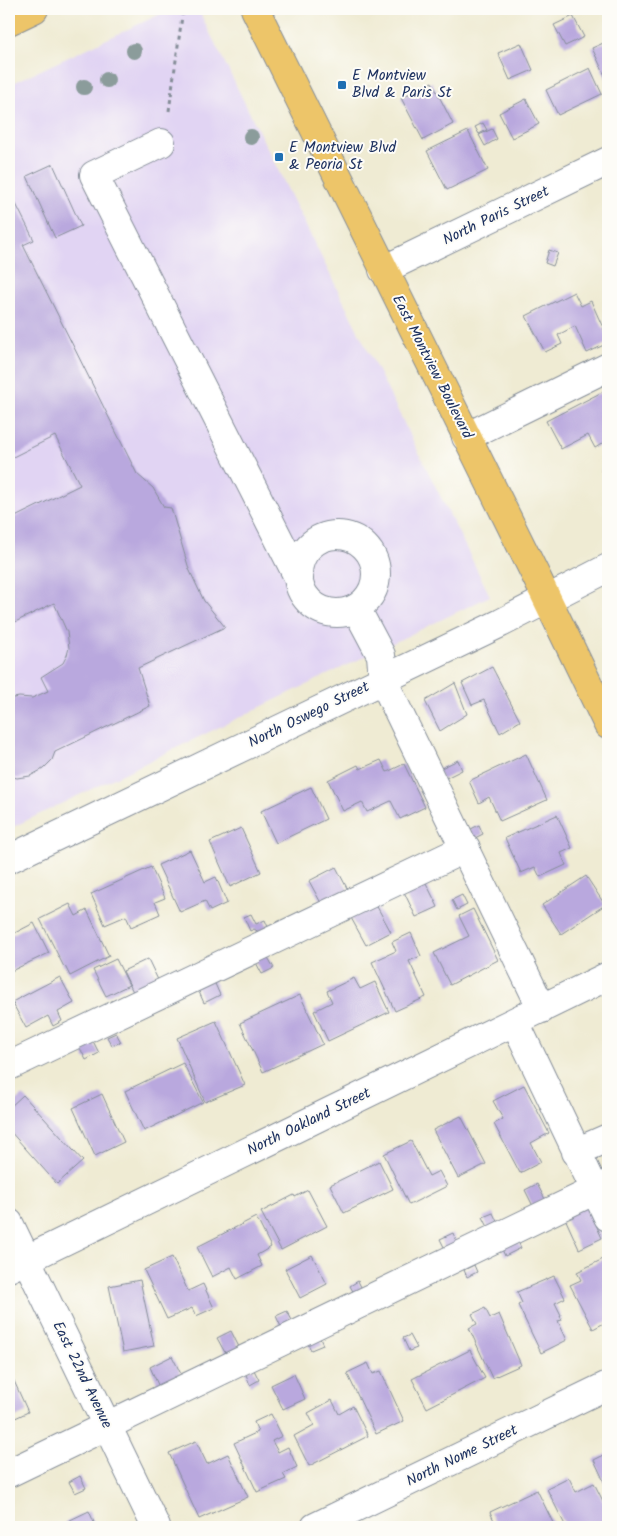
<svg xmlns="http://www.w3.org/2000/svg" width="617" height="1536" font-family="Kalam,sans-serif">
<rect width="100%" height="100%" fill="#fdfcf7"/>
<filter id="ink" filterUnits="userSpaceOnUse"><feTurbulence type="fractalNoise" baseFrequency=".02" numOctaves="2"/><feDisplacementMap in="SourceGraphic" scale="10" xChannelSelector="R" yChannelSelector="G"/><feConvolveMatrix kernelMatrix="1 2 1 2 8 2 1 2 1" color-interpolation-filters="sRGB"/></filter>
<filter id="wash" filterUnits="userSpaceOnUse"><feTurbulence type="fractalNoise" baseFrequency=".0096" numOctaves="4" result="noise"/><feDisplacementMap in="SourceGraphic" scale="20" xChannelSelector="R" yChannelSelector="G"/><feGaussianBlur stdDeviation="1.12" result="paint"/><feColorMatrix in="noise" values="0 0 0 0 0 0 0 0 0 0 0 0 0 0 0 0 0 1.4 0 .05"/><feComposite in="paint" operator="in"/></filter>
<g filter="url(#wash)">
<rect width="100%" height="100%" fill="#efebd3"/>
<path fill="#e1d4f3" d="M 171,9 L 197,9 L 201,15 L 490,596 L 9,829 L 9,85 Z"/>
<g id="blocks">
<path fill="#b9a8de" d="M 573,16 L 584,37 L 565,46 L 554,25 Z
M 608,41 L 608,82 L 592,48 Z
M 521,43 L 533,70 L 510,80 L 498,53 Z
M 590,68 L 602,94 L 558,115 L 546,90 Z
M 432,82 L 453,124 L 423,140 L 401,98 Z
M 526,99 L 539,124 L 512,138 L 499,113 Z
M 483,123 L 487,130 L 479,134 L 475,127 Z
M 492,129 L 497,139 L 485,146 L 479,135 Z
M 468,131 L 488,170 L 447,190 L 427,151 Z
M 53,164 L 81,226 L 55,238 L 27,176 Z
M 9,190 L 34,240 L 23,245 L 137,474 L 153,488 L 164,507 L 171,508 L 189,569 L 204,601 L 225,627 L 138,668 L 150,706 L 55,752 L 52,760 L 43,769 L 30,776 L 17,778 L 9,776 L 9,699 L 19,697 L 32,698 L 48,691 L 41,677 L 63,663 L 67,655 L 69,648 L 67,632 L 54,603 L 9,625 L 9,520 L 80,485 L 55,436 L 9,459 Z
M 549,250 L 558,253 L 553,266 L 545,263 Z
M 574,292 L 581,306 L 591,301 L 608,339 L 608,343 L 587,353 L 575,326 L 558,335 L 562,344 L 545,352 L 526,316 Z
M 604,391 L 608,399 L 608,440 L 595,448 L 588,435 L 561,449 L 546,421 Z
M 608,467 L 608,486 L 601,470 Z
M 492,667 L 520,721 L 500,733 L 484,700 L 472,705 L 462,683 Z
M 455,683 L 467,714 L 440,731 L 425,701 Z
M 526,754 L 547,800 L 500,821 L 489,797 L 479,803 L 469,781 Z
M 381,760 L 387,772 L 404,764 L 425,807 L 400,819 L 391,801 L 367,812 L 362,802 L 343,811 L 328,780 L 358,765 L 360,769 Z
M 458,760 L 462,770 L 442,780 L 437,770 Z
M 311,787 L 326,819 L 276,843 L 261,811 Z
M 557,815 L 572,848 L 561,853 L 566,865 L 540,877 L 535,867 L 521,873 L 505,838 Z
M 479,825 L 483,834 L 473,839 L 469,830 Z
M 241,828 L 261,872 L 230,887 L 210,842 Z
M 190,850 L 205,882 L 216,877 L 227,903 L 210,911 L 205,901 L 180,912 L 158,865 Z
M 151,867 L 165,898 L 155,902 L 160,914 L 131,927 L 126,916 L 105,925 L 91,894 Z
M 336,867 L 348,890 L 321,903 L 309,881 Z
M 586,876 L 605,905 L 561,934 L 542,905 Z
M 425,881 L 438,907 L 416,917 L 404,892 Z
M 462,895 L 467,905 L 457,910 L 452,900 Z
M 375,903 L 391,932 L 366,945 L 350,916 Z
M 70,904 L 76,916 L 87,910 L 109,956 L 70,976 L 65,966 L 64,967 L 40,919 Z
M 473,909 L 498,960 L 450,985 L 434,953 L 469,936 L 459,916 Z
M 251,914 L 256,924 L 265,920 L 268,927 L 259,932 L 254,929 L 250,931 L 244,917 Z
M 34,923 L 49,953 L 9,972 L 9,936 Z
M 411,933 L 421,956 L 409,961 L 426,997 L 395,1011 L 372,962 L 396,951 L 392,942 Z
M 266,954 L 274,968 L 262,974 L 254,959 Z
M 116,959 L 129,985 L 106,996 L 93,970 Z
M 148,959 L 159,982 L 134,994 L 123,971 Z
M 60,977 L 74,1003 L 58,1012 L 62,1021 L 53,1026 L 48,1016 L 26,1028 L 12,1002 Z
M 212,977 L 220,995 L 204,1003 L 196,985 Z
M 354,978 L 360,989 L 375,982 L 389,1012 L 328,1041 L 314,1011 L 332,1002 L 327,991 Z
M 300,995 L 323,1044 L 263,1072 L 240,1023 Z
M 216,1021 L 245,1085 L 205,1102 L 177,1038 Z
M 116,1033 L 121,1042 L 112,1046 L 107,1037 Z
M 93,1041 L 99,1053 L 86,1060 L 80,1048 Z
M 183,1063 L 203,1102 L 144,1131 L 125,1091 Z
M 524,1085 L 549,1133 L 531,1143 L 541,1162 L 520,1173 L 494,1124 L 503,1119 L 493,1101 Z
M 102,1094 L 124,1142 L 95,1156 L 73,1108 Z
M 23,1095 L 83,1161 L 57,1184 L 9,1130 L 9,1108 Z
M 461,1116 L 486,1164 L 458,1178 L 433,1130 Z
M 411,1141 L 429,1176 L 439,1171 L 447,1186 L 409,1205 L 384,1154 Z
M 379,1161 L 393,1189 L 344,1213 L 330,1185 Z
M 537,1184 L 545,1199 L 533,1206 L 525,1190 Z
M 308,1190 L 327,1226 L 281,1250 L 261,1212 L 294,1195 L 295,1197 Z
M 587,1205 L 602,1238 L 579,1249 L 564,1216 Z
M 493,1213 L 499,1226 L 490,1231 L 483,1217 Z
M 256,1217 L 271,1247 L 257,1255 L 262,1266 L 237,1279 L 231,1267 L 212,1277 L 197,1247 Z
M 453,1233 L 457,1243 L 445,1249 L 440,1239 Z
M 517,1239 L 521,1248 L 505,1256 L 501,1247 Z
M 312,1255 L 327,1284 L 300,1298 L 285,1269 Z
M 172,1257 L 188,1291 L 203,1284 L 214,1308 L 196,1316 L 192,1308 L 167,1319 L 144,1270 Z
M 607,1257 L 608,1260 L 608,1321 L 593,1329 L 570,1285 L 581,1280 L 577,1272 Z
M 474,1265 L 477,1272 L 467,1277 L 464,1270 Z
M 554,1276 L 565,1298 L 555,1303 L 561,1315 L 560,1316 L 562,1320 L 558,1321 L 567,1340 L 541,1353 L 518,1305 L 522,1303 L 517,1292 Z
M 140,1280 L 154,1346 L 123,1352 L 109,1286 Z
M 358,1281 L 363,1291 L 355,1295 L 350,1286 Z
M 485,1308 L 490,1318 L 499,1314 L 521,1365 L 492,1378 L 469,1328 L 477,1324 L 472,1314 Z
M 287,1311 L 294,1324 L 282,1329 L 276,1316 Z
M 231,1331 L 241,1351 L 228,1358 L 217,1338 Z
M 410,1335 L 417,1348 L 409,1351 L 403,1338 Z
M 319,1336 L 323,1345 L 311,1350 L 307,1342 Z
M 470,1350 L 485,1378 L 427,1408 L 412,1379 Z
M 9,1356 L 13,1365 L 12,1366 L 14,1370 L 10,1372 L 28,1412 L 9,1421 Z
M 172,1356 L 182,1376 L 159,1387 L 150,1367 Z
M 368,1363 L 373,1374 L 381,1371 L 404,1421 L 376,1434 L 347,1373 Z
M 253,1368 L 259,1380 L 250,1385 L 245,1372 Z
M 294,1374 L 305,1399 L 283,1409 L 271,1385 Z
M 332,1400 L 339,1414 L 353,1406 L 368,1436 L 309,1466 L 294,1436 L 314,1425 L 308,1413 Z
M 271,1414 L 282,1436 L 272,1441 L 278,1452 L 288,1447 L 297,1467 L 283,1474 L 286,1479 L 257,1492 L 234,1443 L 258,1432 L 254,1422 Z
M 196,1441 L 207,1464 L 228,1454 L 248,1497 L 199,1519 L 169,1453 Z
M 608,1453 L 608,1490 L 594,1460 Z
M 80,1476 L 86,1488 L 75,1493 L 69,1482 Z
M 569,1478 L 576,1492 L 594,1483 L 608,1511 L 608,1526 L 605,1527 L 566,1527 L 547,1489 Z
M 537,1490 L 555,1527 L 497,1527 L 490,1512 Z
M 89,1511 L 96,1527 L 66,1527 L 64,1523 Z"/>
</g>
</g>
<g filter="url(#ink)">
<use href="#blocks" fill-opacity="0" stroke="#858d98" stroke-width="1"/>
<g fill="none" stroke-linecap="round" stroke-linejoin="round">
<g stroke="#858d98" stroke-width="30">
<path id="minor" d="M 161,143 L 94,175 L 299,579
M 383,270 L 608,161
M 466,437 L 608,367
M298 574a39 39 0 1 1 78 0a39 39 0 1 1-78 0Z
M 356,608 L 381,655 L 383,680 L 542,1009
M 9,859 L 501,623 L 608,568
M 515,1022 L 608,1217
M 9,1066 L 466,848
M 576,1152 L 608,1138
M 9,1223 L 156,1527
M 9,1268 L 608,976
M 9,1473 L 608,1184
M 315,1527 L 608,1385"/>
</g>
<g stroke="#858d98" stroke-width="30">
<path id="major" d="M 255,9 L 534,572 L 608,725
M 9,21 L 34,9"/>
</g>
<path stroke="#858d98" stroke-width="3" stroke-dasharray="4 4" stroke-linecap="butt" d="M 169,111 L 183,9"/>
<use href="#minor" stroke="#fff" stroke-width="28"/>
<use href="#major" stroke="#edc569" stroke-width="28"/>
</g>
<g fill="#8b9c9b">
<circle cx="134" cy="51" r="8"/>
<circle cx="107" cy="80" r="8"/>
<circle cx="84" cy="87" r="8"/>
<circle cx="251" cy="137" r="8"/>
</g>
</g>
<g fill="#1f6fb2" stroke="#fdfcf7" stroke-width="2">
<rect x="337" y="80" width="10" height="10" rx="2.5"/>
<rect x="274" y="152" width="10" height="10" rx="2.5"/>
</g>
<g text-anchor="middle" dominant-baseline="central" stroke-width="4" stroke-linejoin="round" paint-order="stroke">
<g font-size="15" fill="#1b2f5e" stroke="#fdfcf7" text-anchor="start">
<text x="352" y="76">E Montview<tspan x="352" dy="17">Blvd &amp; Paris St</tspan></text>
<text x="289" y="148">E Montview Blvd<tspan x="289" dy="17">&amp; Peoria St</tspan></text>
</g>
<g font-size="15" fill="#1b2f5e" stroke="#fdfcf7">
<text transform="translate(496 216) rotate(-26)">North Paris Street</text>
<text transform="translate(432 367) rotate(63)">East Montview Boulevard</text>
<text transform="translate(309 715) rotate(-26)">North Oswego Street</text>
<text transform="translate(309 1122) rotate(-26)">North Oakland Street</text>
<text transform="translate(82 1375) rotate(64)">East 22nd Avenue</text>
<text transform="translate(462 1456) rotate(-26)">North Nome Street</text>
</g>
</g>
<rect width="617" height="1536" fill="none" stroke="#fdfcf7" stroke-width="30"/>
</svg>
